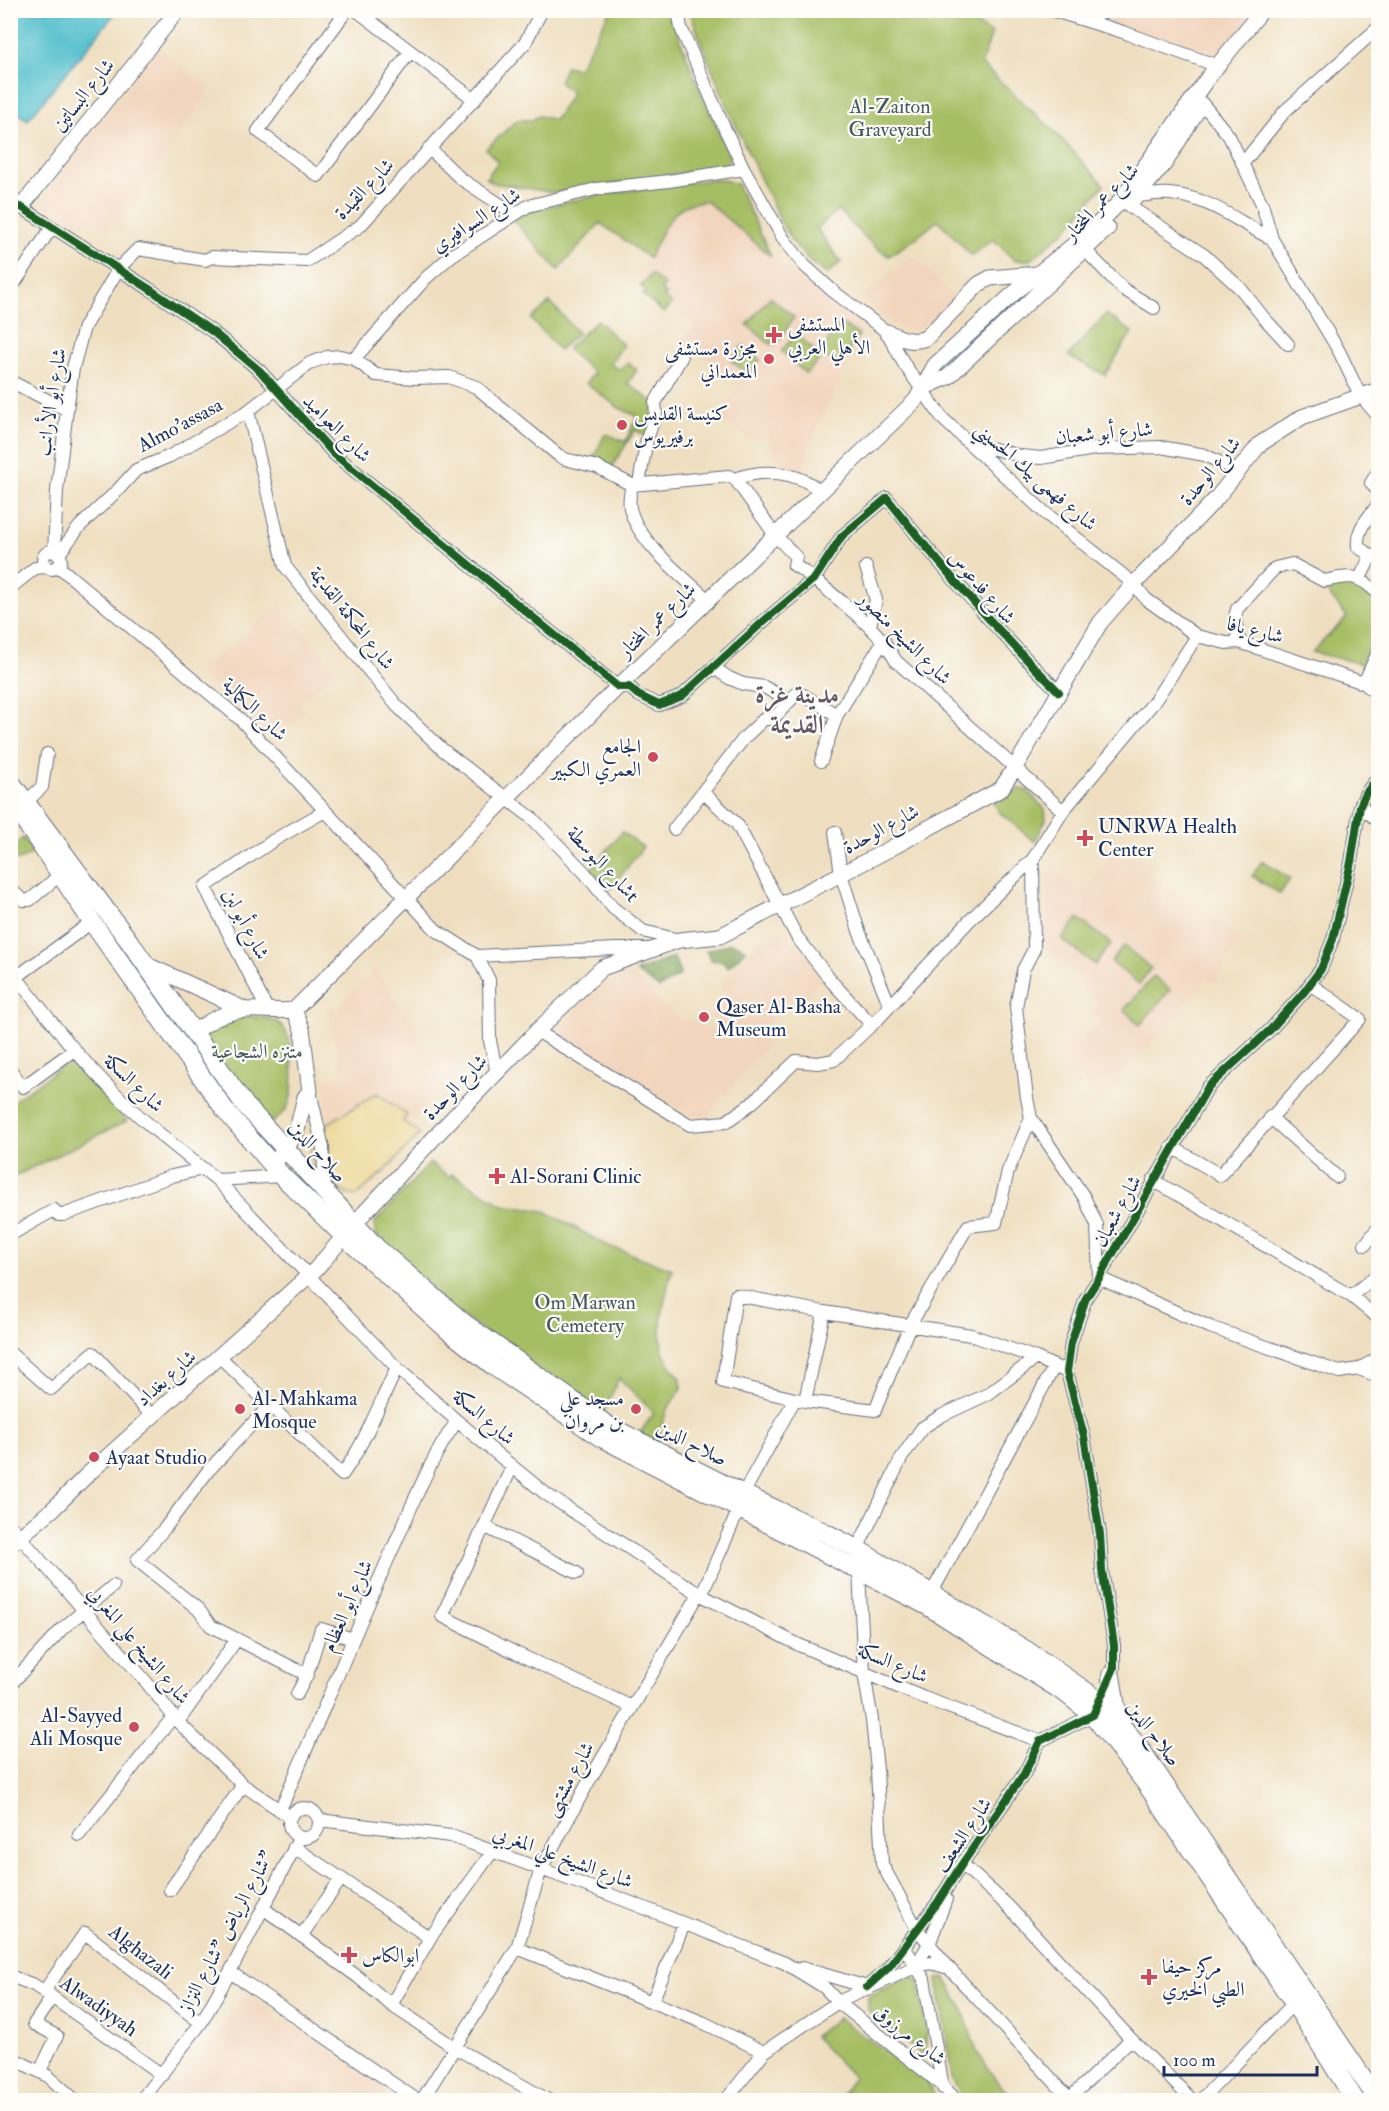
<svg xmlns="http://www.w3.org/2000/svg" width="1389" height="2111" font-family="'IM FELL Double Pica',Amiri,serif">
<rect width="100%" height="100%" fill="#fdfcf7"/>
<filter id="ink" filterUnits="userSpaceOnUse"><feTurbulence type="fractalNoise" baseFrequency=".0167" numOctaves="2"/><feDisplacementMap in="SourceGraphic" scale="12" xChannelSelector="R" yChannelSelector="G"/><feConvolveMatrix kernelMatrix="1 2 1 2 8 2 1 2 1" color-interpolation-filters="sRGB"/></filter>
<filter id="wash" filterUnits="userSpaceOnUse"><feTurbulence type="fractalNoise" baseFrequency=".008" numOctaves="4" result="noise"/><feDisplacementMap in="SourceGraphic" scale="24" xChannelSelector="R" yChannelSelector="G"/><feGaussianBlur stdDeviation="1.35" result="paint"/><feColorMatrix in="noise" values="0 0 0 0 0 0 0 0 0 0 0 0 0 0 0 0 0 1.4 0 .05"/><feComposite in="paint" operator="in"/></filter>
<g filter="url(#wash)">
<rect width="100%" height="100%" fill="#efdfc0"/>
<path fill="#f2d5bd" d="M 1065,11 L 1268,11 L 1232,56 Z
M 158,48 L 210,89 L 161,165 L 119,224 L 110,220 L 108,228 L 83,222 L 78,229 L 48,211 L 45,203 L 46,194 Z
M 706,201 L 805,284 L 864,330 L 817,429 L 799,477 L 784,471 L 765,434 L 753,440 L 715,418 L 739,386 L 681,340 L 697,324 L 664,296 L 660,290 L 664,285 L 651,274 L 648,278 L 641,272 L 663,228 L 683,207 L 689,204 Z
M 913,256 L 955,297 L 928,323 L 918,329 L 906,330 L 894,326 L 862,296 Z
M 280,604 L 336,670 L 299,703 L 305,711 L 274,741 L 196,673 Z
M 1116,844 L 1154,867 L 1149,875 L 1243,939 L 1214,983 L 1207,979 L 1101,1100 L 1055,1052 L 1069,1036 L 1078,1044 L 1101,1021 L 1092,1013 L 1099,1005 L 1078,981 L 1081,977 L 1040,943 L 1047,918 L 1048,885 L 1044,877 L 1052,869 L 1085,893 Z
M 785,931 L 824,976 L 803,999 L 796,992 L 757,1033 L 768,1044 L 706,1118 L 692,1116 L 556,1034 L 584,1002 L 612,979 L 627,972 L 683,1022 L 692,1019 L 696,1023 L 698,1021 L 711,1031 L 718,1022 L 709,1015 L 727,993 L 719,986 L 761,939 L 767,943 L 779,932 Z
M 375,969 L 411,1022 L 426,1049 L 455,1048 L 459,1075 L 412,1117 L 376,1091 L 326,1123 L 327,1098 L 324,1081 L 342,1074 L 327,1009 L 332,1006 L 339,1012 L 343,1002 Z
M 250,1995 L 273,2012 L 275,2020 L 279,2023 L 286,2020 L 293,2024 L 403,2100 L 163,2100 L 160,2098 L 197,2066 L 196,2064 L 243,1996 Z"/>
<path fill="#cfc1ba" d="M 1378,787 L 1378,818 L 1364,806 Z"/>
<path fill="#a6be64" stroke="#607661" stroke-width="1.5" d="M 855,10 L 953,11 L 992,33 L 981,64 L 1054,131 L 1104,185 L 1065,231 L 1030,260 L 1014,260 L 993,239 L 972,256 L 938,220 L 919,236 L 889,256 L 875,247 L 838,210 L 817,229 L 841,262 L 827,274 L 810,262 L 791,240 L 779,218 L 734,122 L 702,45 L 690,11 Z
M 610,11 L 669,11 L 697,83 L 729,154 L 729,161 L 725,166 L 556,193 L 494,183 L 486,178 L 498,162 L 486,149 L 517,120 L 532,120 L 539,116 L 555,120 L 572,93 L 559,82 L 566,66 L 578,69 Z
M 707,180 L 724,180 L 737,184 L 771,256 L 706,201 C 700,202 693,202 687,205 C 669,211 657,242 649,258 L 600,223 L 558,270 L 513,220 L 527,211 L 598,195 Z
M 651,274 L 665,285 L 661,290 L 666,295 L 664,297 L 672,304 L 664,313 L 643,295 L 646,291 L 641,286 Z
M 770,297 L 794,317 L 777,343 L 770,344 L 747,325 Z
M 550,302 L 578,333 L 559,350 L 531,319 Z
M 1106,314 L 1132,332 L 1105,375 L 1068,356 Z
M 597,320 L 623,345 L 610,364 L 620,370 L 628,363 L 637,370 L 628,383 L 654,403 L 647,436 L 635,430 L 612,467 L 593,459 L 604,436 L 607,434 L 625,442 L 637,416 L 619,408 L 586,383 L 594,373 L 567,349 Z
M 840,323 L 859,335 L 839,365 L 820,353 Z
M 796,334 L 822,357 L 806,374 L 781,351 Z
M 743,345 L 760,360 L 747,374 L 731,360 Z
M 1350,582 L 1366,588 L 1378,601 L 1378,641 L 1366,665 L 1312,652 L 1347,617 L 1322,585 Z
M 1020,789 L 1026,790 L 1045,809 L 1046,819 L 1035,842 L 998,811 L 994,802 Z
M 622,832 L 643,847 L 609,891 L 591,869 Z
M 23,838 L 34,853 L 21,859 L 11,861 L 11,848 Z
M 1262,861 L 1290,879 L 1280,894 L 1252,876 Z
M 1078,918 L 1111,944 L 1095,965 L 1062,939 Z
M 1124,946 L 1151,968 L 1139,984 L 1111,962 Z
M 1154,976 L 1170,990 L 1140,1025 L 1124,1010 Z
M 247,1016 C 258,1017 274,1017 282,1026 C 294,1039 296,1092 287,1108 C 283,1114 276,1119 271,1124 L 201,1035 L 219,1021 Z
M 71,1060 L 127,1121 L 11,1178 L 11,1103 Z
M 430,1163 L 449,1177 L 452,1174 L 503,1205 L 545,1211 L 606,1245 L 672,1269 C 666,1294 653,1337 667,1360 C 673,1371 682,1374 682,1388 L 667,1409 L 657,1443 L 639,1434 L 654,1413 L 619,1378 L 603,1415 L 445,1304 L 375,1234 L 375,1222 Z
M 912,1976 L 919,1981 L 927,2030 L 925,2053 L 920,2054 L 868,2011 L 868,1996 Z
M 945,1978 L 962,2007 L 977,2052 L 999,2084 L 1016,2100 L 966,2100 L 959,2092 L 952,2077 L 937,1979 Z
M 838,2018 L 925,2079 L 937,2100 L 838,2100 L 854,2078 L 814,2036 Z"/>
<path fill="#84a55a" stroke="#506a5c" stroke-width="1.5" d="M 730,943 L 740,946 L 746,950 L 728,967 L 724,962 L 711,960 L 706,951 Z
M 674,957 L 680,975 L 659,988 L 636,972 Z"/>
<path fill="#eeda9e" stroke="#84847e" stroke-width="1.5" d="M 377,1093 L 407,1115 L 403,1121 L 420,1134 L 385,1171 L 356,1196 C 337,1194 313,1170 311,1151 C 311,1145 313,1138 314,1132 Z"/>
<path fill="#53bfcd" stroke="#377796" stroke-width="1.5" d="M 10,11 L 117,11 L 28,120 L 11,109 Z"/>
</g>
<g filter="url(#ink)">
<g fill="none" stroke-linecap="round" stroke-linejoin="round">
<g stroke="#656d80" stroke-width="14">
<path id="minor" d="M 347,10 L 258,131 L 318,176 L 410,52
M 356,10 L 475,100
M 678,10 L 681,28 L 722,123 L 744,169 L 783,238 L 805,266 L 834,292 L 887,332 L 904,364 L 943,419 L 1044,512 L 1134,584 L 1146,599 L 1197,636 L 1226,643 L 1239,642 L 1364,683 L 1378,695
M 1051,10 L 1123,32 L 1218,66
M 1202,103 L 1229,136 L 1262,204 L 1272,239 L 1339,351 L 1360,395 L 1378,416
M 429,148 L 461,179 L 515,214
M 1243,163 L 1285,111 L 1378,28
M 1138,196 C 1148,195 1160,193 1170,194 C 1209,197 1238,222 1272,239
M 1129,206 L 1204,255 L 1241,289 L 1264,318 L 1288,344
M 21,207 L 148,288 L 213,332 L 260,371 L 334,454 L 618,687 L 629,687 L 638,695 L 659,705 L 682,696 L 765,620 L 815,578 L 842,536 L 887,498 C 940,566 997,631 1059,692
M 1085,250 L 1123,289 L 1154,308
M 10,290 L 52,227
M 354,359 L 376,375 L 415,378 L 449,377 L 476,387 L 558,455 L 565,459 L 597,467 L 632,485 L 729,476 L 735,479 L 775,535 L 796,557 L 794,565 C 812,576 826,589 842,602 C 865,623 880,633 896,661 L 1063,811
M 10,381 L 67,410
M 248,411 L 285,566 L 397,706 L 443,750 L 532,818 L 585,873 L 613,908 L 643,931 L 679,940
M 971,443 L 1021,456 L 1041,458 L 1095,449 L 1161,447 L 1205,455 L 1239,472
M 1378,472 L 1371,483 L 1378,491
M 735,479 C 763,468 797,471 820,491
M 639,483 L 647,439 L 656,413 L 655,403 L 681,358
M 632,485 C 630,493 628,504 631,512 C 641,545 684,577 708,600
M43 560a9 9 0 1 1 18 0a9 9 0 1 1-18 0Z
M 54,552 L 57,490 L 67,410 L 73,368 L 84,327 L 119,268 L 138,249 L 205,260 L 212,257 L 307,261 L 360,226 L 525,43 L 542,10
M 58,555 L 80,526 L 117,491 L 136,470 L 170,456 L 248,411 L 310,363 L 327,357 L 340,356 L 354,359 L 426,278 L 451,256 L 528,206 L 596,189 L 669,181 L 744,169
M 58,566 L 241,720 L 436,930 L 477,956 L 489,980 L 490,1041 L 497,1074
M 866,567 L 876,600 L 870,625
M 1360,578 L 1369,560 L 1370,555 L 1358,547 C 1356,529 1368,518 1378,505
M 10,588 L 35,568 L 46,567
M 1197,636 L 1154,702 L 1063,811 L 1033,859 L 1034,949 L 1023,970 L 1016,1007 L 1027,1098 L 1031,1118 L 1084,1197 L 1097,1225 L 1099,1278 L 1210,1327 L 1339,1372 L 1359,1369 L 1378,1358
M 1239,642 L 1235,618 L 1237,609 L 1275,568 L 1292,564 L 1324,581 C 1352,575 1357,574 1378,593
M 714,668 L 729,678 L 743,684 L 764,687 L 790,701
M 1364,683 L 1378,652
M 821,761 L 837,715 L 884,640
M 703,792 L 737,824 L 797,937 L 832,982 L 872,1025
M 26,802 L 42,787 L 47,754
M 1360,806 L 1378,821
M 674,829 L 744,738 L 764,719 L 773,719 L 796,694 L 803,695 L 837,715
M 835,832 L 841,874 L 859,931 L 890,1006
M 10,889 L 23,900 L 30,900 L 61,874
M 477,956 L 615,949 L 647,949
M 10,973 L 17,978 C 47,1016 77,1056 112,1090 C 144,1123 181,1151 217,1180 L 397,1368 L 457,1421 L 546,1494 L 699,1594 L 799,1645 L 924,1698 L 1040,1741
M 11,981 L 92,922
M 268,1011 L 205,887 L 274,840 L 325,811
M 537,1031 L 690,1125 L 726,1122 L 752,1103 L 796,1061 L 818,1063 L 834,1060 L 878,1019 L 969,921 L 1033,859
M 10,1069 L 23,1087 L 74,1050
M 310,1091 L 323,1148 L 325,1193
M 1270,1117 L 1337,1177
M 1172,1147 L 1220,1175 L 1360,1019 L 1310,984
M 217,1180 L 282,1176
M 1153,1180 L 1351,1296 L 1378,1318
M 10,1235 L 54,1210 L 59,1215 L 63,1215 L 172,1176 L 203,1169
M 1365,1245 L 1378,1228
M 1351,1296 L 1378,1274
M 10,1353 L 51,1389 L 93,1353 L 153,1417
M 220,1357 L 342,1475 C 365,1443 379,1404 397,1368
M 1359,1369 L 1378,1376
M 795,1399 L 723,1382 L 736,1295 L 824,1312
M 805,1401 L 875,1410 L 910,1325 L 968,1226 L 996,1223 L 1008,1171 L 1031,1118
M 269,1406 L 208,1471 L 165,1528 L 137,1560 L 198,1609 L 211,1626 L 307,1675
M 512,1467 L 442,1616 L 516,1653 L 632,1707
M 743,1494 L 795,1399 L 805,1401 L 824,1312 L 971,1335 L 1036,1358 L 1067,1372
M 10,1525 L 147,1683 L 178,1722 L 243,1785 L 290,1817
M 484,1526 L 577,1573
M 857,1549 L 902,1457 L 922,1428 L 941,1416 L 988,1394 L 1036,1358
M 859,1571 L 864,1673 L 872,1720 L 877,1770 L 882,1864 L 917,1929 L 949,1968 L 1071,2100
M 931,1594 L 1054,1367
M 1108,1681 L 1114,1668 L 1114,1645 L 1102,1570 L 1100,1534 L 1084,1436 L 1067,1372 L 1071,1343 L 1086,1298 L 1099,1278 L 1208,1087 L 1270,1030 L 1304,992 L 1321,969 L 1333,939 L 1351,862 L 1360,806 L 1366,793 L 1378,777
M 10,1685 L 63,1628 L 113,1586
M 297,1694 L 307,1675 L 321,1629 L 353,1639
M 178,1722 L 237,1639
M289 1823a15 15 0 1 1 30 0a15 15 0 1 1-30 0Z
M 280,1810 C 318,1723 354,1635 393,1548 C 413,1505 429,1460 457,1421
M 319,1820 L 451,1836 L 606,1893 L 785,1963 L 824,1987 L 838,2002 L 942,2085 L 956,2100
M 79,1835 L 173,1717
M 294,1847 L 430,1938
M 962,1864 L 1008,1906 L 1131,2039 L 1192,2100
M 170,1890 L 243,1785
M 263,1908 L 358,1977 L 391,2005 L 454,2047 L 548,2100
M 301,1936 L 341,1879
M 909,1942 L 905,1948 L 924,1979 L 943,2088
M 517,1948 L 702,2022 L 764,2052
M 915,1967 L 931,1963 L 949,1968
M 802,1968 L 867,1987
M 230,1972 L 417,2100
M 10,1976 L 34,1985 L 52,1997 L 162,2075
M 867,1987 L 888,1968 L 938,1902 L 962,1864 L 1024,1774 L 1040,1741 L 1093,1715 L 1095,1711
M 652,2002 L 684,1924
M 391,2005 L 430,1938 L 492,1852
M 10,2057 L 48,2076 L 75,2100
M 40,2071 L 57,2036 L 34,2024 L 52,1997 L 45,1990 L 85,1933 L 201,2023
M 1069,2099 L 1131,2039
M 141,2100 L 201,2023 L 230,1972 L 300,1837
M 422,2100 L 517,1948 L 541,1869 L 589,1781 L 699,1594 L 704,1589 L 739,1509
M 726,2100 L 764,2052 L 838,2002 L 915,1967 L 930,1942 L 946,1899
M 1201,2100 L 1294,2003"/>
</g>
<g stroke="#656d80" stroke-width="17">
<path id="major" d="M 10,200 L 21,207 L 178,10
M 1130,204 L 1165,163 L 1198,109
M 887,332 C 901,338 911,344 926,338 L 979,284 L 990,278 L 1037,274
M 923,388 L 948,377 L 1108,228
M 145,964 L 246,1010
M 193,1033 C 209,1021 225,1011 246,1010 C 262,1009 278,1012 294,1010 L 618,687 L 916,400 L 935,365 L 1013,294 L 1093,229 L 1118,204 L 1207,79 L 1262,10
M 273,1165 L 296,1134 L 305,1097 L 310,1091 L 302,1029 L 294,1010
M 10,1545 L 53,1509 L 87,1475 L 316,1269 L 365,1212 L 446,1125 L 537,1031 L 602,968 L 679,940 L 720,936 L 880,854 L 1001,789 L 1014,769 L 1100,623 L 1134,584 L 1215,500 L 1260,444 L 1302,417 L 1378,390"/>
</g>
<g stroke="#656d80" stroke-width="20">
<path id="highway" d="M 10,781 L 132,945 L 245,1105 L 377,1248 L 464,1323 L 607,1425 L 743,1494 L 822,1531 L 857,1549 L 1026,1650 L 1100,1701 L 1137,1744 L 1378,2100
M 16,808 L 92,922 L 225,1110 L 282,1176 L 345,1237 L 450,1332 L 496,1368 L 600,1437 L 926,1605 L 1065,1693 L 1093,1715 L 1147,1785 L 1294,2003 L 1355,2100
M 1111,1676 L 1116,1707 L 1121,1721"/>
</g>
<use href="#minor" stroke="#fff" stroke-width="12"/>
<use href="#major" stroke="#fff" stroke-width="15"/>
<use href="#highway" stroke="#fff" stroke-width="18"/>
<g stroke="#fdfcf7" stroke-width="11">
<path id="cycleway" d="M 21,207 L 148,288 L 213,332 L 260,371 L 334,454 L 618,687 L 629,687 L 638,695 L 659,705 L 682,696 L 765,620 L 815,578 L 842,536 L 887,498 C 940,566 997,631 1059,692
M 867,1987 L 888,1968 L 938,1902 L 962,1864 L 1024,1774 L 1040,1741 L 1093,1715 L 1114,1668 L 1114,1645 L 1102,1570 L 1100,1534 L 1084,1436 L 1067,1372 L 1071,1343 L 1086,1298 L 1099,1278 L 1208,1087 L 1270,1030 L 1304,992 L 1321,969 L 1333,939 L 1351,862 L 1360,806 L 1366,793 L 1378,777"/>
</g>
<use href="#cycleway" stroke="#1b5e20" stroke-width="8"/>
</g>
</g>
<g fill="#d1495b" stroke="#fdfcf7" stroke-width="2">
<path d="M771 326h6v6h6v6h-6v6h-6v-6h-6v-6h6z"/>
<circle cx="769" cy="359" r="6"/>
<circle cx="622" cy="425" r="6"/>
<circle cx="653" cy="757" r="6"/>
<path d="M1082 829h6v6h6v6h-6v6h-6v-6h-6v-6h6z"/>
<circle cx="704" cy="1017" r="6"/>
<path d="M494 1167h6v6h6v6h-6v6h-6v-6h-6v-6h6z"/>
<circle cx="240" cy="1409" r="6"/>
<circle cx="636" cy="1409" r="6"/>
<circle cx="94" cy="1457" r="6"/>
<circle cx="134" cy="1727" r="6"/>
<path d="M346 1946h6v6h6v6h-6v6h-6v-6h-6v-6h6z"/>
<path d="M1146 1968h6v6h6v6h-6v6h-6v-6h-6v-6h6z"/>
</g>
<g text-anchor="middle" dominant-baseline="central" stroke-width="4.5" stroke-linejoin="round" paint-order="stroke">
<g font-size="20" fill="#1b2f5e" stroke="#fdfcf7">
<text transform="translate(83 95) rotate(-51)">شارع البساتين</text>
<text transform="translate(364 189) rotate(-46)">شارع القيدة</text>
<text transform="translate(1101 202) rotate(-46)">شارع عمر المختار</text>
<text transform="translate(476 220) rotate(-33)">شارع السوافيري</text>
<text transform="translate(51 402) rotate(-81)">شارع أبو الأرانب</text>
<text transform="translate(180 425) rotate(-28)">Almo'assasa</text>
<text transform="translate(337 428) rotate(45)">شارع العواميد</text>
<text transform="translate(1104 433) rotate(-5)">شارع أبو شعبان</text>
<text transform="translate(1210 471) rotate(-50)">شارع الوحدة</text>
<text transform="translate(1036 476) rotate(41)">شارع فهمى بيك الحسيني</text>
<text transform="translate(982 587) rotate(49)">شارع فدعوس</text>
<text transform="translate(352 618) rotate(52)">شارع المحكمة القديمة</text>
<text transform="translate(657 620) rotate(-44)">شارع عمر المختار</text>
<text transform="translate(1255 630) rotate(14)">شارع يافا</text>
<text transform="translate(905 638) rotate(45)">شارع الشيخ منصور</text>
<text transform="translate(255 709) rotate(44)">شارع الكمالية</text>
<text transform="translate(881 829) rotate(-28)">شارع الوحدة</text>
<text transform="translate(603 864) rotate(47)">شارع البوسطةt</text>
<text transform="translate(246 924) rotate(62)">شارع أبو لبن</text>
<text transform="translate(134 1083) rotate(44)">شارع السكة</text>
<text transform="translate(455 1087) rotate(-46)">شارع الوحدة</text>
<text transform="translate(318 1151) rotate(48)">صلاح الدين</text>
<text transform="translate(1117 1211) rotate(-61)">شارع شعبان</text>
<text transform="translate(166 1378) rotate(-42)">شارع بغداد</text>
<text transform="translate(484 1417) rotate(40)">شارع السكة</text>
<text transform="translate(692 1443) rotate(27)">صلاح الدين</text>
<text transform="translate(347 1606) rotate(-66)">شارع أبو العظام</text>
<text transform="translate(139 1645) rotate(50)">شارع الشيخ علي المغربي</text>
<text transform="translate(893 1663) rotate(23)">شارع السكة</text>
<text transform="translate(1154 1733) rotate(53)">صلاح الدين</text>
<text transform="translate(569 1779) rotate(-61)">شارع مشتهى</text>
<text transform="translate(963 1835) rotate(-56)">شارع الشعف</text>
<text transform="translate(563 1857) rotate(20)">شارع الشيخ علي المغربي</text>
<text transform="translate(226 1932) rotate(-62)">شارع الرياض "شارع النزاز"</text>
<text transform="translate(141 1952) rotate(38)">Alghazali</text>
<text transform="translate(99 2006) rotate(35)">Alwadiyyah</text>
<text transform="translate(910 2035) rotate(38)">شارع مرزوق</text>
</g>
<g font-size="20" fill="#455a60" stroke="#fdfcf7">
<text x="890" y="106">Al-Zaiton<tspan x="890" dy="23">Graveyard</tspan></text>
<text x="257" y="1051">متنزه الشجاعية</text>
<text x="585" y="1302">Om Marwan<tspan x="585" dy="23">Cemetery</tspan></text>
</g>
<g font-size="20" fill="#1b2f5e" stroke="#fdfcf7" text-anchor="start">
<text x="788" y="324">المستشفى<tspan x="788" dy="23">الأهلي العربي</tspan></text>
<text x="757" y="348" text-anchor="end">مجزرة مستشفى<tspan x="757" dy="23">المعمداني</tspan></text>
<text x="634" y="413">كنيسة القديس<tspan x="634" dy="23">برفيريوس</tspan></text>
<text x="641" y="746" text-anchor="end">الجامع<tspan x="641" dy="23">العمري الكبير</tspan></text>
<text x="1098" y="826">UNRWA Health<tspan x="1098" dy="23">Center</tspan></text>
<text x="716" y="1006">Qaser Al-Basha<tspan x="716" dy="23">Museum</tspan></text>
<text x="510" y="1176">Al-Sorani Clinic</text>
<text x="252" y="1398">Al-Mahkama<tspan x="252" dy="23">Mosque</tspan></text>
<text x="624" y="1398" text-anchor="end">مسجد علي<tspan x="624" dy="23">بن مروان</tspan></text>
<text x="106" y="1457">Ayaat Studio</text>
<text x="122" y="1715" text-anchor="end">Al-Sayyed<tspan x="122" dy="23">Ali Mosque</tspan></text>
<text x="362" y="1955">ابوالكاس</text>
<text x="1162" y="1966">مركز حيفا<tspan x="1162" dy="23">الطبي الخيري</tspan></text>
</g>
<g font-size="26" font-weight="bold" fill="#635b67" stroke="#fdfcf7">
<text x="797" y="695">مدينة غزة<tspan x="797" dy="30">القديمة</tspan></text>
</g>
</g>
<rect width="1389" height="2111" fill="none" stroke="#fdfcf7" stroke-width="36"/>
<path d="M1164 2066v9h153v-9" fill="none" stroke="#1b2f5e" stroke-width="3"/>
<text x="1173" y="2066" font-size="18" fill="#1b2f5e" stroke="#fdfcf7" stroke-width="4.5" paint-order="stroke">100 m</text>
</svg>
